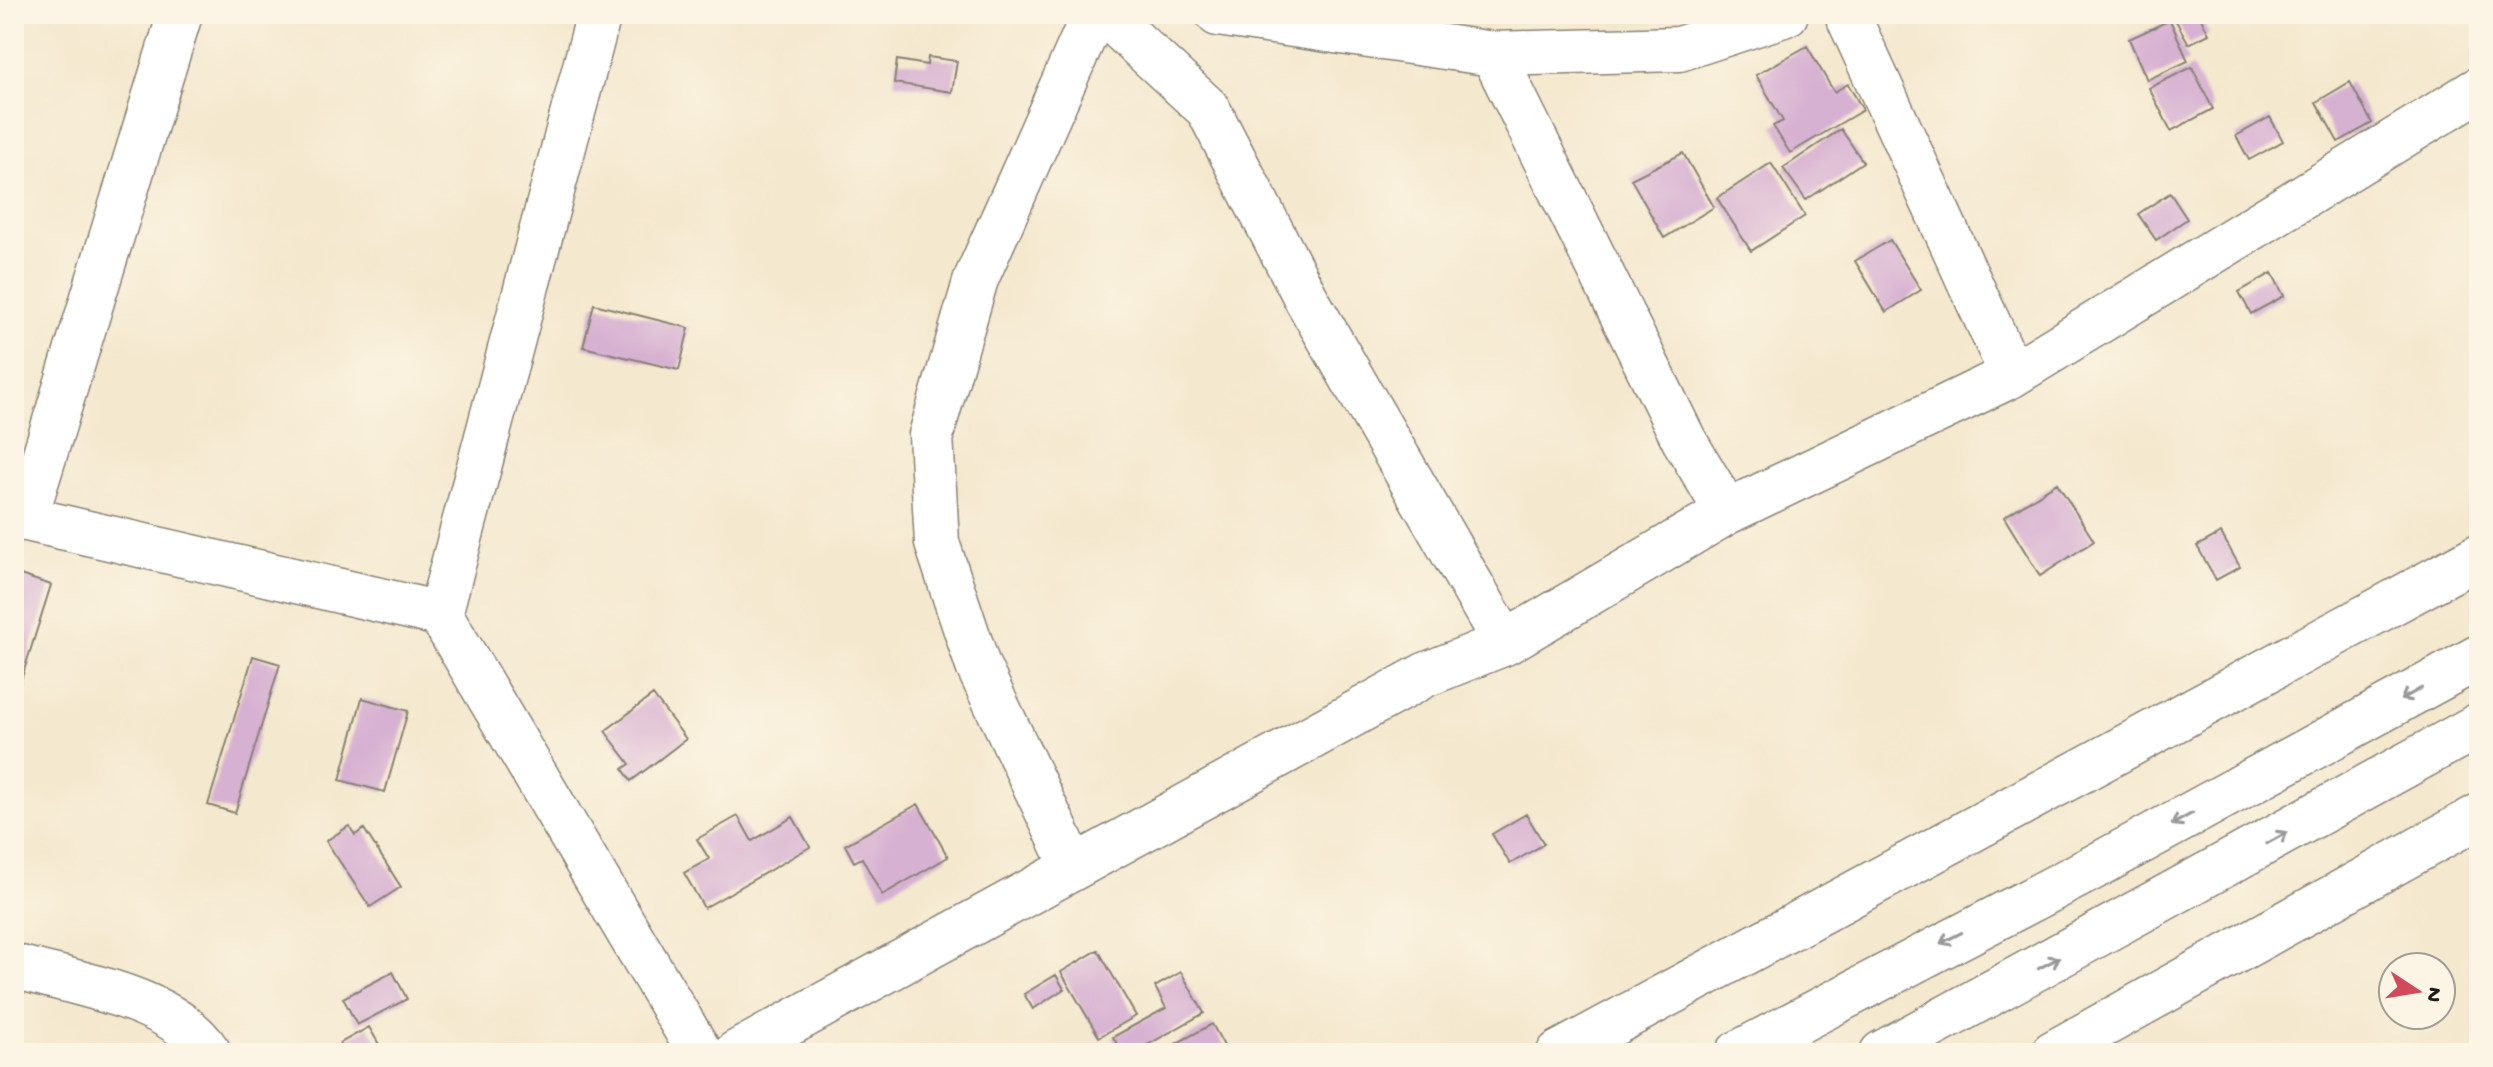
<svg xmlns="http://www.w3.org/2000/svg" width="2493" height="1067" font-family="'Gochi Hand',sans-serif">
<rect width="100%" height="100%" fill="#fcf5e5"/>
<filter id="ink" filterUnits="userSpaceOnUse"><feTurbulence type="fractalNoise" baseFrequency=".0125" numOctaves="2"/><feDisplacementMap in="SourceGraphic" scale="16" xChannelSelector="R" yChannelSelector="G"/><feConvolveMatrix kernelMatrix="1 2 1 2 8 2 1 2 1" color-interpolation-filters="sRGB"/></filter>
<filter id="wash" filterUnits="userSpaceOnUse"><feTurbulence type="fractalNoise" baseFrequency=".006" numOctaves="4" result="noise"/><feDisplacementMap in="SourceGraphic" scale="32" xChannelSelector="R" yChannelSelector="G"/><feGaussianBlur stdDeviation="1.8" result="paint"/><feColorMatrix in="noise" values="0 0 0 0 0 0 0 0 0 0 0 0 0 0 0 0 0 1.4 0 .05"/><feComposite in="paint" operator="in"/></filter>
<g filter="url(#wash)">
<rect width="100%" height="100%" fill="#f4e8ce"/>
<g id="blocks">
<path fill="#d7b1d2" d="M 2172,14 L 2199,14 L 2209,34 L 2189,44 Z
M 2170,20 L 2188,61 L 2147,80 L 2129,39 Z
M 1807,46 L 1834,92 L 1848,84 L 1863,110 L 1790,153 L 1773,126 L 1783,121 L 1756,75 Z
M 928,57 L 957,61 L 952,92 L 894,83 L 897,60 L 927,65 Z
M 2192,67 L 2213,109 L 2171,131 L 2149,88 Z
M 2350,82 L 2372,123 L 2338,142 L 2316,102 Z
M 2270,117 L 2283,141 L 2249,160 L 2236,136 Z
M 1841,129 L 1863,162 L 1806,200 L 1783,168 Z
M 1683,153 L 1714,207 L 1664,238 L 1631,179 Z
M 1771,163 L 1805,216 L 1751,251 L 1717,198 Z
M 2170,193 L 2187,219 L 2156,240 L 2138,214 Z
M 1890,240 L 1921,290 L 1886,312 L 1855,261 Z
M 2272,273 L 2284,296 L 2251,314 L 2239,292 Z
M 594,304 L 689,328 L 679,370 L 583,347 Z
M 2057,483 L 2094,541 L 2040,576 L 2004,517 Z
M 2221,533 L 2240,567 L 2216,580 L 2197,546 Z
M 14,573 L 51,585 L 15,699 L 14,699 Z
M 253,656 L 280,664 L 235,813 L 208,805 Z
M 653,695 L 686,739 L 631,781 L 623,769 L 630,764 L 605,731 Z
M 362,698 L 408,711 L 385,792 L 340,780 Z
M 918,804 L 948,857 L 882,895 L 862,858 L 854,862 L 845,845 Z
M 1526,814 L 1544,844 L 1510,864 L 1492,834 Z
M 738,816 L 752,841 L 793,817 L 810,847 L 704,908 L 684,873 L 709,859 L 697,839 Z
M 349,826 L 355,835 L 364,829 L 401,887 L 370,907 L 326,841 Z
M 1098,950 L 1136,1016 L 1099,1037 L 1061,972 Z
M 393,972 L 407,999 L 357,1025 L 343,998 Z
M 1181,972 L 1204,1013 L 1133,1053 L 1122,1053 L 1113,1037 L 1166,1008 L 1155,987 Z
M 1056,975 L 1064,989 L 1033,1009 L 1024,994 Z
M 1212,1024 L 1228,1053 L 1159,1053 Z
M 369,1027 L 384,1053 L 346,1053 L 340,1043 Z"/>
</g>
</g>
<g filter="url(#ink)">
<use href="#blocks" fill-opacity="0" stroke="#888275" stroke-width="2"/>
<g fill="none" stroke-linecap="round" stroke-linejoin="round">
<g stroke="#888275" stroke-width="47">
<path id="minor" d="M 599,14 L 440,614 L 700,1053
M 1105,14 L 1208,109 L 1307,300 L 1505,643
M 1218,14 L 1493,54 L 1679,49 L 1786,14
M 1847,14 L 2012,375
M 1493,54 L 1684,440 L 1727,512
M 14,516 L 440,614
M 25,519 L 180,14
M 1073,866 L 978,666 L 937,543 L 931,435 L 976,279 L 1094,14
M 14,966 C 75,984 173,997 209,1053
M 736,1053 L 1425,675 L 1505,643 L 1727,512 L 2012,375 L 2479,89
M 1559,1053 L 2479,556
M 2053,1053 L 2479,816"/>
</g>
<g stroke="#888275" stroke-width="47">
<path id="major" d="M 1738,1053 L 2098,865 L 2479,657
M 1882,1053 L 2479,725"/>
</g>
<use href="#minor" stroke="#fff" stroke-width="44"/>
<use href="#major" stroke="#fff" stroke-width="44"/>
</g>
<defs><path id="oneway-shaft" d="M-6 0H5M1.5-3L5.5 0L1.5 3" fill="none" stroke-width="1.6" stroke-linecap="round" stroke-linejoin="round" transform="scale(2)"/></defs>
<g stroke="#999">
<use href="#oneway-shaft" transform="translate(2411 694) rotate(151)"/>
<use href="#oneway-shaft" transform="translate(2182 819) rotate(151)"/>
<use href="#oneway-shaft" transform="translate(2277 838) rotate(-29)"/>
<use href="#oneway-shaft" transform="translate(1951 938) rotate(153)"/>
<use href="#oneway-shaft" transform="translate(2049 963) rotate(-28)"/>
</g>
</g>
<rect width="2493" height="1067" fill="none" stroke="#fcf5e5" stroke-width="48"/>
<g transform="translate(2417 991) rotate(102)"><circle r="38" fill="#fcf5e5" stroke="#a29e95" stroke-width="2"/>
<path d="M0-6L14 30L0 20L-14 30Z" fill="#d1495b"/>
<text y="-12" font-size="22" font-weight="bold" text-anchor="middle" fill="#1c1c1c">N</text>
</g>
</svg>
